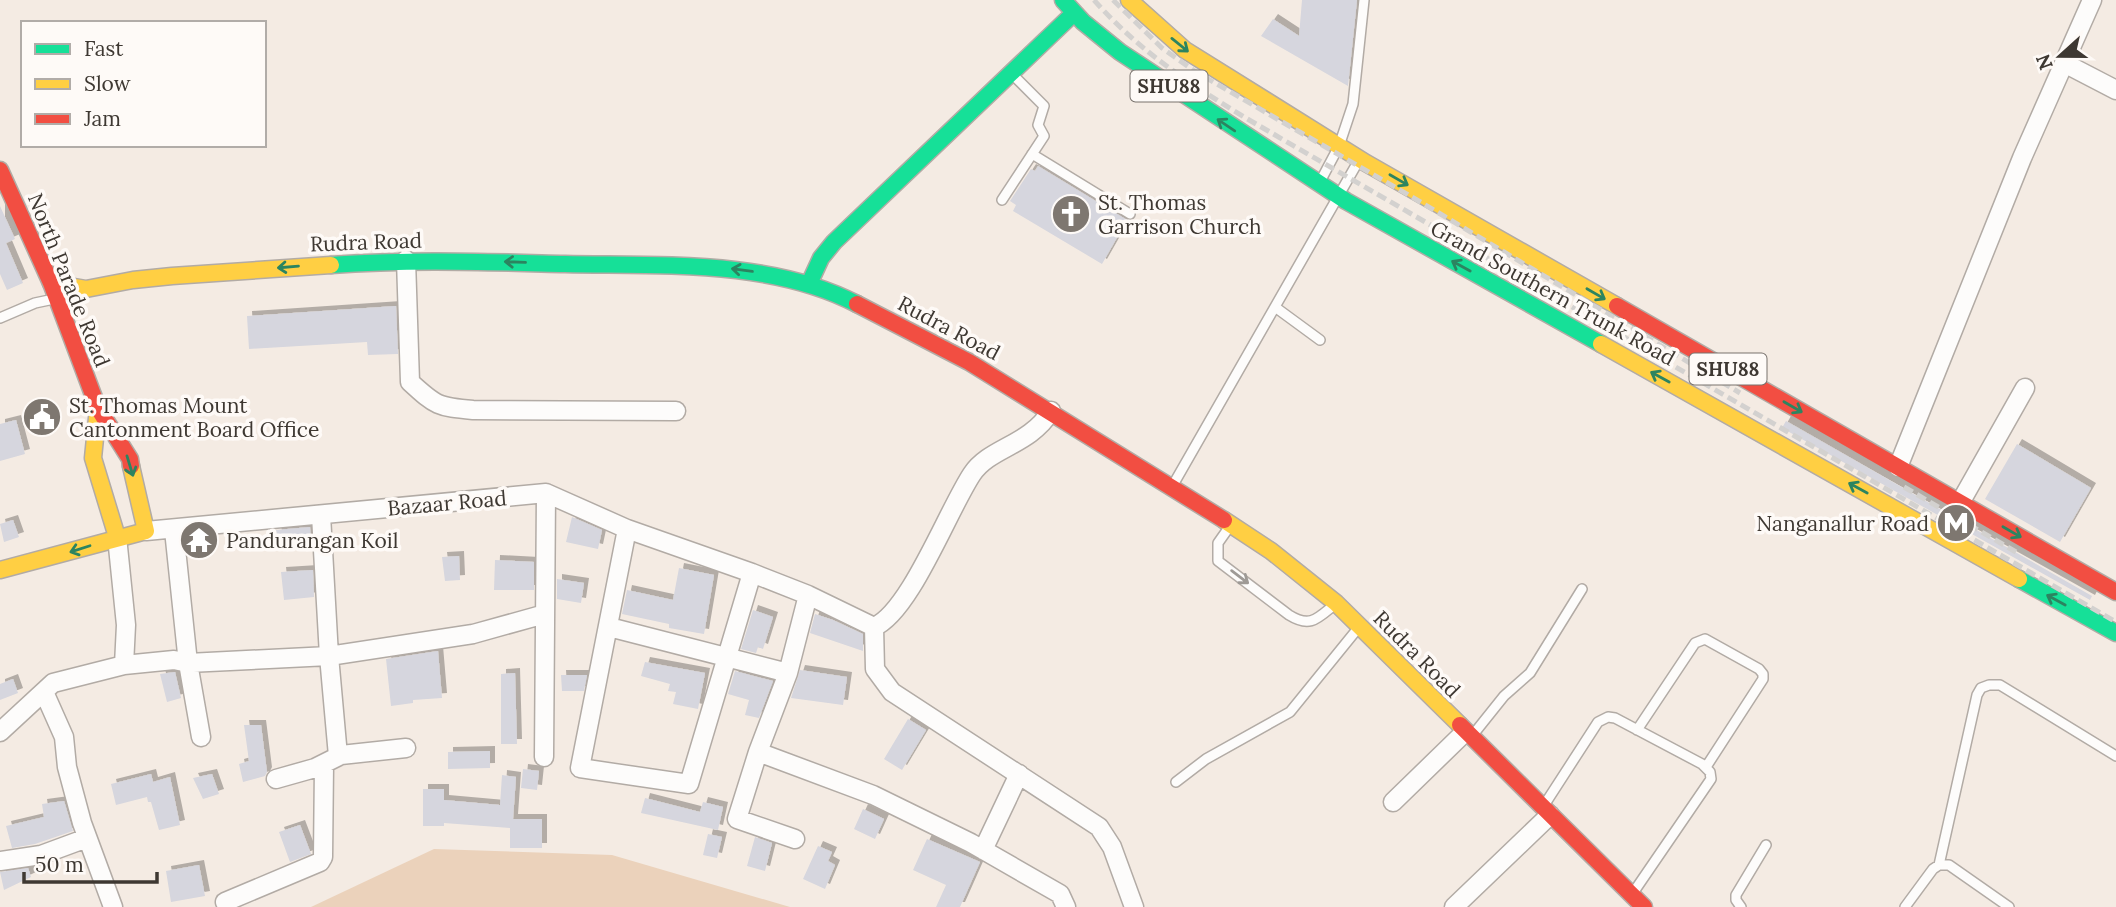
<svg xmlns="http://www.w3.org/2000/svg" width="2116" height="907" font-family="Lora,serif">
<defs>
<filter id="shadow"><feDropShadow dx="5" dy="-5" stdDeviation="0" flood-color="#0004"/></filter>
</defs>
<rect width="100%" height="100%" fill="#f4ebe3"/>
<path fill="#ebd2bb" d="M 434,849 L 612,855 L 790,907 L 311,907 Z"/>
<path fill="#d6d6de" filter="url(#shadow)" d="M 1302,0 L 1357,0 L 1348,86 L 1261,36 L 1273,19 L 1299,36 Z
M 1038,166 L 1127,220 L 1102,264 L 1013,211 L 1016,205 L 1010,201 L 1031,169 L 1035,171 Z
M 0,206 L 15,239 L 6,243 L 23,283 L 7,290 L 0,274 Z
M 396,306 L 398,354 L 368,355 L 367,342 L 249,349 L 247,316 Z
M 16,420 L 25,454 L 0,461 L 0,424 Z
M 1786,421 L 2092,596 L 2090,600 L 1782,428 Z
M 2017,444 L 2091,488 L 2060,542 L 1985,499 Z
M 572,517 L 602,530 L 598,549 L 566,542 Z
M 13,520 L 19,537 L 4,542 L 0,524 Z
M 310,527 L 311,543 L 279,549 L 276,530 Z
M 459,556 L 460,580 L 445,581 L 442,557 Z
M 495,560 L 534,562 L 534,590 L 494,590 Z
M 679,568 L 714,575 L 704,634 L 669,628 L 669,624 L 622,614 L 627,590 L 673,600 Z
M 313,570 L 314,597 L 284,600 L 281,572 Z
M 557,579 L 584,583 L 581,603 L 557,599 Z
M 753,610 L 773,617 L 763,649 L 758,647 L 756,653 L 741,649 Z
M 815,614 L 833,620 L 863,634 L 863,651 L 810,633 Z
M 438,651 L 442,698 L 413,700 L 413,703 L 391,706 L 386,659 Z
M 645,662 L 705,673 L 698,709 L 673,704 L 676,692 L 668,691 L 670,684 L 641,676 Z
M 800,670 L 847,677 L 843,705 L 791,698 Z
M 735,671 L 773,681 L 759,718 L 745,715 L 749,700 L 728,694 Z
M 175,672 L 181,698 L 167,702 L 160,674 Z
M 515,673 L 517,744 L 501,744 L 501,674 Z
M 561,675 L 587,675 L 584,691 L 562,691 Z
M 13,679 L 18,693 L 0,700 L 0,684 Z
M 908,719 L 926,730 L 902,770 L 884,759 Z
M 244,725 L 261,725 L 267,772 L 265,776 L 243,782 L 239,764 L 249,761 Z
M 490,751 L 490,768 L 448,769 L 448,752 Z
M 523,769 L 539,771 L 537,790 L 521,788 Z
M 151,774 L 153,782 L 170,777 L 180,825 L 159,830 L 151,802 L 148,802 L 147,797 L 116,805 L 111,784 Z
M 212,774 L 219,794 L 203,799 L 193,778 Z
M 502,775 L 516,777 L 513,819 L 542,819 L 542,848 L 510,848 L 510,828 L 444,823 L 444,826 L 423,826 L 423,789 L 444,789 L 444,800 L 500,805 Z
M 645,798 L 700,812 L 703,802 L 723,807 L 718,830 L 641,813 Z
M 64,801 L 73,831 L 35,844 L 12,848 L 6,826 L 44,817 L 42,804 Z
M 863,809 L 884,819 L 875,839 L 854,829 Z
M 300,825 L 311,854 L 290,862 L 279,832 Z
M 708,834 L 722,837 L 717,858 L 703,855 Z
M 755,837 L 772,843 L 765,871 L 747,866 Z
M 927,839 L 980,862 L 960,907 L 936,907 L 946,885 L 913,870 Z
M 818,846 L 832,852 L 828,861 L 835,865 L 825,889 L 803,879 Z
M 199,865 L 205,896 L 171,902 L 166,871 Z
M 28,868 L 31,877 L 4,890 L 0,872 Z"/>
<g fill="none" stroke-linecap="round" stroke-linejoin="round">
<g stroke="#b2aba5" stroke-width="12">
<path id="lane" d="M 1032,154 L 1130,214
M 1321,180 L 1339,146 L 1353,104 L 1364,0
M 1002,200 L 1044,136 L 1038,125 L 1044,106 L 1013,75
M 1275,307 L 1320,340
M 0,318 L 35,303 L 54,299
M 1173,485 L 1359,160
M 1230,526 L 1218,543 L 1218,561 L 1289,615 C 1310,628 1317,619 1334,605
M 1637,730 L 1695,643 L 1705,639 L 1759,669 L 1763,674 L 1763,679 L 1706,767
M 1472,736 L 1504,696 L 1530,673 L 1582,589
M 1176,782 L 1206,759 L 1290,712 L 1359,627
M 1543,807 L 1598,722 L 1608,717 L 1615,718 L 1702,764 L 1710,772 L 1711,779 L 1633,893
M 1939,865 L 1977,695 L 1981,688 L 1989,685 L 2000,685 L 2116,756
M 1741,907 L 1736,900 L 1736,895 L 1766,845
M 1905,907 L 1933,869 L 1939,865 L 1949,865 L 2009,907"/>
</g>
<g stroke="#b2aba5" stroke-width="21">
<path id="street" d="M 2064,63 L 2116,90
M 406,260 L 410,382 C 436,406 438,407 473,410 L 676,411
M 1898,467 L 2022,158 L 2092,0
M 1960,503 L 2025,388
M 321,515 L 329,656 L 338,756
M 627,529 L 580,768 L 689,784 L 752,573
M 174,530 L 188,663 L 201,737
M 146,531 L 546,493 L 627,529 L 752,573 L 808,595 L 874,627
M 117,537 L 126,625 L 124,665
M 609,627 L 788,673 L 758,752 L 873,795 L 971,843 L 1060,894 L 1066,907
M 874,627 L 875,669 L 892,692 L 1099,827 L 1112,847 L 1134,907
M 874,627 C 910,612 948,510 972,474 C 990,447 1029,446 1051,411
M 788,673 L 808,595
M 44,692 L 64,737 L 67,767 L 82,823 L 113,907
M 0,732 L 53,683 L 124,665 L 174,660 L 188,663 L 329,656 L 473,634 L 545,614
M 758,752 L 737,819 L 795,839
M 544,757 L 546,493
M 276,779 L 315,768 L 341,755 L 406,748
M 1393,802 L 1465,732
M 983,850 L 1019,774
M 0,861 L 41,855 L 87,838
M 225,902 L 320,862 L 323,857 L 324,765
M 1454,907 L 1550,815"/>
</g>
<g stroke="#b2aba5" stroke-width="19">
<path id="fast" d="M 1063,0 L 1083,22 L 1120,52 L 1346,201 L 1601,344
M 331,265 C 409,259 487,262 565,264 C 659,266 771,259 857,304
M 809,284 L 821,258 L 834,242 L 1074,13
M 2019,579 L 2116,633"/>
</g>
<g stroke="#b2aba5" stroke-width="19">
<path id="slow" d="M 1129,0 L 1185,50 L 1366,163 L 1617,306
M 51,283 L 86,289 L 133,280 L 172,276 L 331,265
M 1601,344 L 2019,579
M 98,408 L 93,458 L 117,537
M 1224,520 L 1271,551 L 1336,603 L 1460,725
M 0,570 L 146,531 L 131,466"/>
</g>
<g stroke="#b2aba5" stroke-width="19">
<path id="jam" d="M 0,170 L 51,283 L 98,408 L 130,459 L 131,466
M 857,304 L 969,362 L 1224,520
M 1617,306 L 2116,592
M 1460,725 L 1644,907"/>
</g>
<use href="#lane" stroke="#fdfcfb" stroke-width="9"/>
<use href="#street" stroke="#fdfcfb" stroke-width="18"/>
<use href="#fast" stroke="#16e098" stroke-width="16"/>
<use href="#slow" stroke="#ffcf43" stroke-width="16"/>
<use href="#jam" stroke="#f24e42" stroke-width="16"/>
<path stroke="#d3d1cf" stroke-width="5" stroke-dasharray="10 5" stroke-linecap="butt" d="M 1094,0 C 1138,50 1187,82 1244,117 L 2116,622
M 1113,0 L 1162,48 L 1196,72 L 1412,197 L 1740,393
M 1904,487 L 2016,552"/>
</g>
<defs><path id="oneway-shaft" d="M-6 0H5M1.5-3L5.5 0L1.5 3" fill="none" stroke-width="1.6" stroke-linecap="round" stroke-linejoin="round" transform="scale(1.75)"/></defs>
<g stroke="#2c8460">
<use href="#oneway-shaft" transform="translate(1180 45) rotate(39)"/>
<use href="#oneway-shaft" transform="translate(1226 125) rotate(-146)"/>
<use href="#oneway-shaft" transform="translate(1399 180) rotate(30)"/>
<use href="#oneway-shaft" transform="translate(515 262) rotate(-178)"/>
<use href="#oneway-shaft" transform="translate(1461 266) rotate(-151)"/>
<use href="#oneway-shaft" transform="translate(288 267) rotate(175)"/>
<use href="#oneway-shaft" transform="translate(742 270) rotate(-172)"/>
<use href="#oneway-shaft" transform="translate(1596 294) rotate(30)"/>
<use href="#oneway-shaft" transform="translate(1660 377) rotate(-151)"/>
<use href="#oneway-shaft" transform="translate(1793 407) rotate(30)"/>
<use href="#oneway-shaft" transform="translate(130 466) rotate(73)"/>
<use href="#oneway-shaft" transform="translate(1858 488) rotate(-151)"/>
<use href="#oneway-shaft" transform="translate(2012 532) rotate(30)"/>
<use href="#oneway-shaft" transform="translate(80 549) rotate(162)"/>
<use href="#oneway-shaft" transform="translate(2056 600) rotate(-151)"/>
</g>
<use stroke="#9e9a96" href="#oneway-shaft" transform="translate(1240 577) rotate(37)"/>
<defs>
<g id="church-disc" transform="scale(2.0125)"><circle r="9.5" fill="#7e7770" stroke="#fefaf7"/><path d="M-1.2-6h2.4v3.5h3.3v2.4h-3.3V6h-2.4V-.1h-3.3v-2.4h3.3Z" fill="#fff"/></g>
<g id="civic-disc" transform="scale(2.0125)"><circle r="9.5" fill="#7e7770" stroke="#fefaf7"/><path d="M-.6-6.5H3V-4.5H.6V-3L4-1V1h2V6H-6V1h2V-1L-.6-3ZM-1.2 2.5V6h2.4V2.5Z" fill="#fff"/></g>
<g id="metro-disc" transform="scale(2.0125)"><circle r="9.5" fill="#7e7770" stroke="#fefaf7"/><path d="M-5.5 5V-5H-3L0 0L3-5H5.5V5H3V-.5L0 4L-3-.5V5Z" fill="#fff"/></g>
<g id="temple-disc" transform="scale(2.0125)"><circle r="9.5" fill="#7e7770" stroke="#fefaf7"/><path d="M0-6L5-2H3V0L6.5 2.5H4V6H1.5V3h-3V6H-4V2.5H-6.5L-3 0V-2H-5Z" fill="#fff"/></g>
</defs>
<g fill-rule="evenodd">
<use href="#church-disc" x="1071" y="214"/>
<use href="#civic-disc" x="42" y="417"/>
<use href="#metro-disc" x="1956" y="523"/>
<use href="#temple-disc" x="199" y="540"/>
</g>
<g text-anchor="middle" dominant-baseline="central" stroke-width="7" stroke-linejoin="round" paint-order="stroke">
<g fill="#fefaf7" stroke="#78726d" stroke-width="2">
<rect x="1130.5" y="70.5" width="77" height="31" rx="5"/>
<rect x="1689.5" y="353.5" width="77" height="31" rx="5"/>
</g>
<g font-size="19" font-weight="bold" fill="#3e3832">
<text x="1169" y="86">SHU88</text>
<text x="1728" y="369">SHU88</text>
</g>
<g font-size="21" fill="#3e3832" stroke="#fefaf7" text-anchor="start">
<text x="1098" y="202">St. Thomas<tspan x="1098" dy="24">Garrison Church</tspan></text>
<text x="69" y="405">St. Thomas Mount<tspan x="69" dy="24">Cantonment Board Office</tspan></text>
<text x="1929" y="523" text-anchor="end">Nanganallur Road</text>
<text x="226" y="540">Pandurangan Koil</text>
</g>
<g font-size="21" fill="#3e3832" stroke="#fefaf7">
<text transform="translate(366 242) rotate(-2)">Rudra Road</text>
<text transform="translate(69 280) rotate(68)">North Parade Road</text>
<text transform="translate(1553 293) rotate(29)">Grand Southern Trunk Road</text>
<text transform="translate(949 328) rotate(28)">Rudra Road</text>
<text transform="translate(447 503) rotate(-5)">Bazaar Road</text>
<text transform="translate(1417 654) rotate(45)">Rudra Road</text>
</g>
</g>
<rect x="21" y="21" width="245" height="126" fill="#fefaf7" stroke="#b1aca8" stroke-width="2"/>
<rect x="35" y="44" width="35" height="10" fill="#16e098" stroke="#b1aca8" stroke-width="2"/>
<text x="84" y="56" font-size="21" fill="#3e3832">Fast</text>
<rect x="35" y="79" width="35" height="10" fill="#ffcf43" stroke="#b1aca8" stroke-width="2"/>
<text x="84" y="91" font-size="21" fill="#3e3832">Slow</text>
<rect x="35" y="114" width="35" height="10" fill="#f24e42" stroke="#b1aca8" stroke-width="2"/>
<text x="84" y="126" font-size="21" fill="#3e3832">Jam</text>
<g transform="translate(2060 56) rotate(249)" stroke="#fefaf7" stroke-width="5" paint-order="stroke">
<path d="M0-5L12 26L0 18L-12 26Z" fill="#3e3832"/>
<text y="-10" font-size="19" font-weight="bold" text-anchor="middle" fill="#3e3832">N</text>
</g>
<path d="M24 872v10h133v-10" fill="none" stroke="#3e3832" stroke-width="3.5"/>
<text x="35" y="872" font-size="21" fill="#3e3832" stroke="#fefaf7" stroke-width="5" paint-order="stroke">50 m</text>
</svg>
